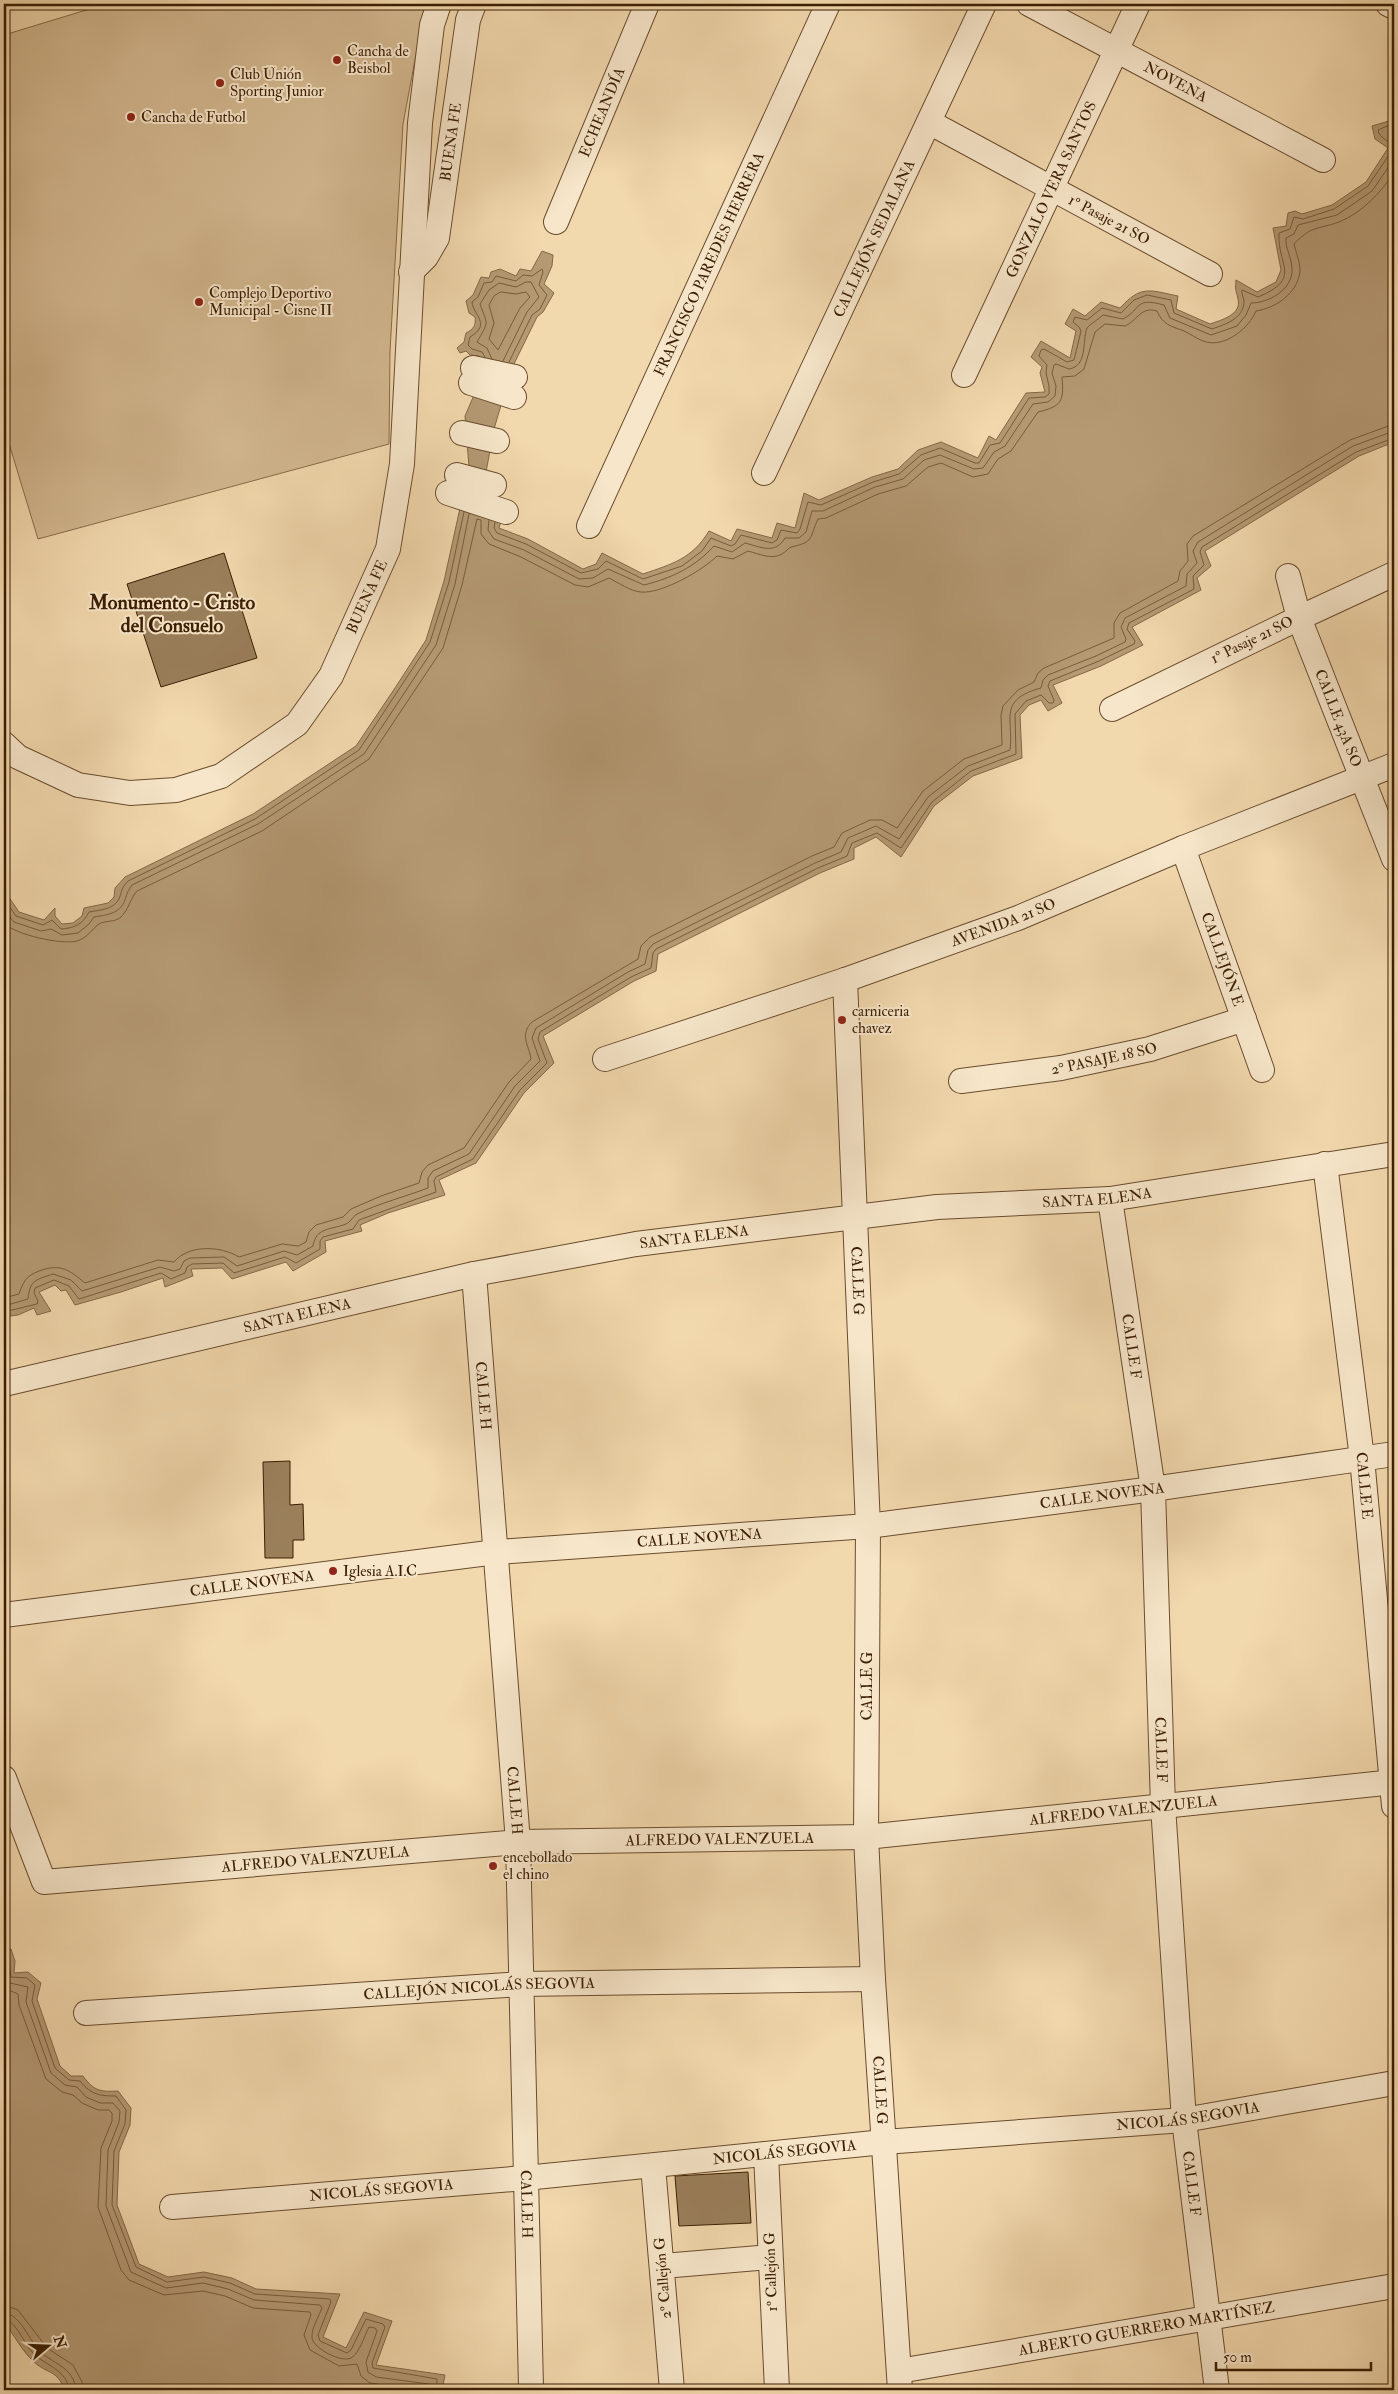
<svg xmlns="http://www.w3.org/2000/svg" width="1398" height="2394" font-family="'IM FELL Double Pica',serif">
<rect width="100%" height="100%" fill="#f2d8ad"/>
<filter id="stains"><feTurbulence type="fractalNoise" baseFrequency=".004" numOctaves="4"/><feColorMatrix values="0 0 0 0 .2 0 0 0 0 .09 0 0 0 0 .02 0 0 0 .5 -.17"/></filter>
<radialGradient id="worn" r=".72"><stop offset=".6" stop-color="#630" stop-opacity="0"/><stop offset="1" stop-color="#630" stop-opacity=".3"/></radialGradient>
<path fill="#d3b890" stroke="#876b49" d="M 106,4 L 427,4 L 423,17 L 403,124 L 390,351 L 389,444 L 38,539 L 4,427 L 4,35 Z"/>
<path fill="#b49973" stroke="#846846" d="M 1394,116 L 1394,442 L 1359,456 L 1205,551 L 1211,566 L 1197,578 L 1201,590 L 1132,627 L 1143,645 L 1101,666 L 1053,685 L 1062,703 L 1048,711 L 1041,700 L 1029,705 L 1020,715 L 1022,758 L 973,776 L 934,806 L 901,857 L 876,837 L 854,848 L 854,859 L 820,873 L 658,954 L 656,971 L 634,981 L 543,1036 L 554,1063 L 524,1093 L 476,1163 L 439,1180 L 445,1195 L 388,1213 L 360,1225 L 362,1231 L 325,1241 L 326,1252 L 293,1271 L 286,1262 L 232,1279 L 222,1268 L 191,1269 L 193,1276 L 165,1287 L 163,1278 L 121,1292 L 75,1305 L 66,1290 L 61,1291 L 55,1285 L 39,1292 L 51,1311 L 37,1315 L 34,1308 L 18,1315 L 4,1317 L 4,890 L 19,912 L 44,920 L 55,908 L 55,916 L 62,924 L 73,923 L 82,916 L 84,908 L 108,903 L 114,897 L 115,888 L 125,877 L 253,814 L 356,746 L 395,688 L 426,640 L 444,581 L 469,467 L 465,416 L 480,381 L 482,363 L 479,356 L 470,355 L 466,351 L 460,353 L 457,348 L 464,342 L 466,333 C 474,329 476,325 475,317 L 469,313 L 466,301 L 473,295 L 481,277 L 489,278 L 491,272 L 500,269 L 516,276 L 520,269 L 531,271 L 542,251 L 553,255 L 552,266 L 544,284 L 554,293 L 543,312 L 537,317 L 512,368 L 494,429 L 481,499 L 505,506 L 499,528 L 528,539 L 583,569 L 596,564 L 602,553 L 643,574 C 672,564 692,559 709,531 L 731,541 L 737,529 L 772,538 L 777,523 L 795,528 L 804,493 L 819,500 L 872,477 L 898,469 L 918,450 L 941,442 L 978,458 L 989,436 L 996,440 L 1026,393 L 1045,392 L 1040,373 L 1042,367 L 1031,357 L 1041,341 L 1070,358 L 1076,331 L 1065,324 L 1073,309 L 1085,316 L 1101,302 L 1120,308 C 1141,285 1149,290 1178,296 L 1176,309 L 1210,324 C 1221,320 1242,315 1238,299 C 1236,290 1235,290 1236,280 L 1257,292 L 1276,282 L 1281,270 L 1273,228 L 1286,226 L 1288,213 L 1295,211 L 1302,214 L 1332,205 L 1366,182 L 1388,148 L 1375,139 L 1372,126 L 1389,121 Z
M 4,1948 L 11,1949 L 15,1961 L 14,1973 L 28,1972 L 41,1983 L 37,1999 L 60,2066 L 71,2076 L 83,2076 C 94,2091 100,2092 118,2091 L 131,2108 L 130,2125 L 119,2152 L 117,2205 L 139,2264 L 168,2277 L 204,2272 L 232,2278 L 256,2289 L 340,2294 L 323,2337 L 346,2348 L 364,2312 L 392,2321 L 376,2365 L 445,2375 L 442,2390 L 65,2390 C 56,2369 49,2375 34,2362 C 22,2351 14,2335 4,2322 Z"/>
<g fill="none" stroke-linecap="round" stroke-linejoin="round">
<path stroke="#785c3a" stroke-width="1" d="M 501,292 L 516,294 L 526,292 L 530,297 L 520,308 L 498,350 L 489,339 L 494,323 L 489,305 L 494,296 Z
M 485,357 L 482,352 L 472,349 L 468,345 L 470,337 C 492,324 473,315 472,302 L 478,297 L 484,283 L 492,282 L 496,276 L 516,281 L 523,275 L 532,276 L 542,269 L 543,272 L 539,285 L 547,295 L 540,309 L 532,315 L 509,362
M 492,359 L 487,348 L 477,342 C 489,321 488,326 480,304 L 489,290 L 499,283 L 516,287 L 526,282 L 531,282 L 539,297 L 527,312 L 503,361
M 489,520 L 488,530 L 494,539 L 524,550 L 579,579 L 593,578 L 608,569 L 644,585 C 672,578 695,567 714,546 L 732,552 L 745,543 C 761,547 775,555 785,538 L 799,538 L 806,532 L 812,511 L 823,511 L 875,487 L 903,479 L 924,460 L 940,455 L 974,469 L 983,468 L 994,452 L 1005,446 L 1033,404 L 1048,402 L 1055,396 L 1056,386 L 1052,373 L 1054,365 L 1056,364 L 1069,369 C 1088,366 1082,341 1087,328 C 1089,325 1099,319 1103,315 L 1123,319 C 1143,308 1134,297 1164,305 L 1170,318 L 1211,335 L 1237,326 L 1246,315 L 1251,303 C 1268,303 1293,290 1292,269 C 1292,258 1285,248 1286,238 L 1294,234 L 1298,225 L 1337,215 L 1372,191 L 1394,159
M 495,522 L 494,528 L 497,533 L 526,544 L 581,573 L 598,569 L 606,561 L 643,579 L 682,566 L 702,551 L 711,538 L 731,546 L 735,544 L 741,535 L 772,543 L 777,540 L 781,530 L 797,533 L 800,529 L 808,502 L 821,505 L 873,482 L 899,474 L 921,455 L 940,448 L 975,463 L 979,463 L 990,445 L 1000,443 L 1029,398 L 1045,397 L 1049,394 L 1049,386 L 1046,373 L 1047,365 L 1039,356 L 1041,350 L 1044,349 L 1067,362 L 1074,360 L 1081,331 L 1079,327 L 1073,322 L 1075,317 L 1087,320 L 1102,308 L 1121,313 L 1134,300 L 1147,295 L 1171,300 L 1174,313 L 1212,329 C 1226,324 1243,319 1244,302 C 1244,297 1241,295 1242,290 L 1258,297 C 1303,278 1277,266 1279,233 L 1290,229 L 1294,217 L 1303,219 L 1334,209 L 1368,186 L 1393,149 C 1391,140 1379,139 1378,130 L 1394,123
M 4,899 L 16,916 L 43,925 L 52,920 L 61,929 C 75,928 83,924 89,912 C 99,910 113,910 119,899 C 123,889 120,890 128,881 L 255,819 L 359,750 L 430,642 L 449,582 L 464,512
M 4,910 L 14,922 L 41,931 L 51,929 L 62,935 L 78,933 L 89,924 L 94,917 C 106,915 120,914 125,900 C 127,893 128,891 132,885 L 258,824 L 364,754 L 436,645 L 455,584 L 469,514
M 4,923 C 15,935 62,945 77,941 C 87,938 91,930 99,924 C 105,920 114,923 121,917 C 129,909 130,899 137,891 L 262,831 L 369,759 L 443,648 L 462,585 L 477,519 L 481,520 L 481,534 L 489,544 L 521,557 L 575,585 L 588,587 L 609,578 C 619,583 630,591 641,592 C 662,594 703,570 717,556 L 733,559 L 748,551 C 759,554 772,560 782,554 C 786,552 788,548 791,547 C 815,542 809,538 818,519 L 826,518 L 878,494 L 906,486 L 928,467 L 941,463 L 973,477 L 988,474 L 998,459 L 1011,451 L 1038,412 C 1062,406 1064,402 1062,377 L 1075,376 L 1084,369 L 1095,332 L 1105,324 L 1125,326 C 1138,320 1141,306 1157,311 C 1163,325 1171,326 1184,331 C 1191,334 1198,340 1206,342 C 1226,347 1249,328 1256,311 C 1276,308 1298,293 1300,271 C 1300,262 1296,252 1294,244 C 1312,225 1317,230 1339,222 C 1362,213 1381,192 1394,173
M 4,1298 L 19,1294 C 23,1282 26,1276 39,1271 C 61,1263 69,1270 85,1283 L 158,1260 L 174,1262 C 189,1244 221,1246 239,1257 L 282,1244 L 298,1246 L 306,1242 L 309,1232 L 316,1225 L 343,1217 L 351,1209 L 381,1196 L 419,1183 L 422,1172 L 428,1165 L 464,1148 L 509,1082 L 531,1059 C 529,1045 519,1035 532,1022 L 638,959 L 641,946 L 650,937 L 812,856 L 834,847 L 842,833 L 870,820 L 882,820 L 897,828 L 923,791 L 964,759 L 1002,745 L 1001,715 L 1003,706 L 1018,690 L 1034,682 L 1038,673 L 1044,668 L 1114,638 L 1114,623 L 1120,613 L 1178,581 L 1180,571 L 1188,561 L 1187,544 L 1193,536 L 1350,440 L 1394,424
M 4,1306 L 28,1299 C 30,1280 35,1280 53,1274 L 71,1280 L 82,1291 L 160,1267 L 174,1271 L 180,1269 L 184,1261 L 190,1258 L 224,1257 L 237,1266 L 284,1251 L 297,1255 L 313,1246 C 316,1227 331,1230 346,1224 C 351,1222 352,1217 357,1214 C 380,1203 404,1197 428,1188 L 428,1178 L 433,1171 L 469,1154 L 515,1086 L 540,1061 L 532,1038 L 536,1028 L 628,972 L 645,964 L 648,950 L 653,944 L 815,863 L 841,852 L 848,838 L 876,826 L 899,839 L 928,797 L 968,766 L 1010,750 C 1014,719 997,700 1041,688 L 1043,680 L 1048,675 L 1096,656 L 1125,642 L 1126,639 L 1121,627 L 1125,618 L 1186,586 L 1187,574 L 1197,563 L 1193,551 L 1198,542 L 1353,446 L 1394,431
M 4,1312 L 37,1304 L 38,1301 L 34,1293 L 35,1288 L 54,1280 L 69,1286 L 79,1299 L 161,1273 L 171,1279 L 185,1273 L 187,1267 L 192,1264 L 223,1263 L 234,1273 L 285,1257 L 296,1263 L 320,1249 L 320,1241 L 323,1237 L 353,1229 L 359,1220 L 436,1192 L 434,1181 L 436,1177 L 473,1159 L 520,1090 L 547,1063 L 538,1039 L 540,1032 L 631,977 L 651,968 L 653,953 L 656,949 L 818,868 L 847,856 L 852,843 L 877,833 L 901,848 L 932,802 L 971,771 L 1016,754 L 1015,714 L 1026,701 L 1041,695 L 1049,703 L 1053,703 L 1054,700 L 1048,686 L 1050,681 L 1099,661 L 1134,644 L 1135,641 L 1127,629 L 1129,623 L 1194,589 L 1193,576 L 1204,565 L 1200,552 L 1202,547 L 1356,452 L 1394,438
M 4,1953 L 8,1955 L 11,1977 L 27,1978 L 35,1985 L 32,2001 L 55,2068 L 69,2080 L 80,2081 C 91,2095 100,2096 116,2096 L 126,2110 L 125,2124 L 114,2151 L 112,2205 L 136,2267 L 167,2282 L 204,2277 L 230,2283 L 255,2294 L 330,2299 L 331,2302 L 318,2335 L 320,2341 L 347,2353 L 351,2350 L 366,2319 L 383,2324 L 385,2327 L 372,2363 L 373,2368 L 437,2379 L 437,2390
M 4,1977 L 10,1983 L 28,1987 L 26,2002 L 51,2073 L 65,2085 L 77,2087 L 86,2097 L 100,2103 L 113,2103 L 120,2111 L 119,2122 L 108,2150 L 106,2206 L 131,2272 L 166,2288 L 203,2283 L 228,2289 L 254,2300 L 320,2305 L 322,2308 C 319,2316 311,2329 312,2338 C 313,2348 341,2363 351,2358 C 360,2353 364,2336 369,2327 L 375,2328 L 377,2331 L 366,2362 L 368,2372 L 376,2377 L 429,2384 L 431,2390
M 4,1988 L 18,1994 L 19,2005 L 46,2079 L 62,2092 L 73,2095 L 82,2103 L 98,2110 L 109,2110 L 112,2113 L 112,2121 L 101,2148 L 98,2207 L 121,2270 L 129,2280 L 164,2295 L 203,2291 L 225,2296 L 253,2308 L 310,2312 L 311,2315 L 304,2335 L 310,2350 L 339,2366 L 357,2364 L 361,2376 L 370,2383 L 419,2390
M 4,2305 L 18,2310 L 47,2348 L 73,2365 L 82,2382 L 83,2390
M 4,2313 C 20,2314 28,2338 38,2349 C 51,2364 74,2366 76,2390
M 4,2319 C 16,2321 24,2343 32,2352 C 45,2366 67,2369 69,2390"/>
</g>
<path fill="#9a7f5b" stroke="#3b1e02" d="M 224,553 L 257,658 L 161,687 L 127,584 Z
M 290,1461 L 290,1505 L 303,1504 L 304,1540 L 293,1540 L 293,1558 L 265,1558 L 263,1462 Z
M 748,2172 L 751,2223 L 679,2226 L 675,2176 Z"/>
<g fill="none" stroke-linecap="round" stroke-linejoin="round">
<g stroke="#694c2d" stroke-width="26">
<g id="street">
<path id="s1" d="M 1029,4 L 1323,160"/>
<path d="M 1388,4 L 1394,7"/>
<path d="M 929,122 L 1210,274"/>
<path id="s2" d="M 556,222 L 647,4"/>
<path id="s3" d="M 411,272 L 426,257 L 437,238 L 468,20 L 474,4"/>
<path d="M 473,368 L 515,377"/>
<path id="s4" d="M 964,375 L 1138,4"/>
<path d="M 471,383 L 514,397"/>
<path d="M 462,433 L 497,441"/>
<path id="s5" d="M 764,473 L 984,4"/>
<path d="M 457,475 L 494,485"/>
<path d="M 448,493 L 506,512"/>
<path id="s6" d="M 589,526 L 828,4"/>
<path id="s7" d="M 1288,576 L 1299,618 L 1394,859"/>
<path d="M 1112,709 L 1299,618 L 1394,574"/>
<path id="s8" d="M 4,744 L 18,757 L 78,785 L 130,793 L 176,790 L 221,776 L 297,724 L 331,676 L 388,549 L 402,464 L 420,123 L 432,25 L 439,4"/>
<path id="s9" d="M 1183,848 L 1262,1070"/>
<path id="s10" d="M 845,980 L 868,1526 L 866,1837 L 873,1979 L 900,2390"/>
<path id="s11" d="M 605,1059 L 845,980 L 1018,918 L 1183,848 L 1394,765"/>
<path id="s12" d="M 961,1081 L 1061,1068 L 1150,1049 L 1244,1019"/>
<path id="s13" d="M 1325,1164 L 1362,1458 L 1394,1806"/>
<path id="s14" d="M 1110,1199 L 1153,1489 L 1163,1806 L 1184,2120 L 1217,2390"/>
<path id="s15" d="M 474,1274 L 518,1842 L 531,2387"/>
<path id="s16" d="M 4,1384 L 474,1274 L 636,1244 L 937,1207 L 1110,1199 L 1394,1154"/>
<path id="s17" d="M 4,1615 L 496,1552 L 868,1526 L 1153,1489 L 1394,1454"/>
<path id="s18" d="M 4,1778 L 44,1882 L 518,1842 L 866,1837 L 1394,1782"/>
<path id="s19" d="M 86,2013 L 521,1984 L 873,1979"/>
<path d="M 766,2154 L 777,2390"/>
<path d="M 653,2166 L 672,2390"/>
<path id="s20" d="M 172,2207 L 525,2178 L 884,2142 L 1184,2120 L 1394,2083"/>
<path d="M 663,2266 L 770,2257"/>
<path id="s21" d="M 899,2371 L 1394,2286"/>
</g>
</g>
<use href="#street" stroke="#f7e6ca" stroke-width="24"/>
</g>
<g fill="#8f2418" stroke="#f7e6ca" stroke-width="2">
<circle cx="337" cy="60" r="5"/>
<circle cx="220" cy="83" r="5"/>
<circle cx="131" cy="117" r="5"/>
<circle cx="199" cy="302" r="5"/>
<circle cx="842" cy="1020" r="5"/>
<circle cx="333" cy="1571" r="5"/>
<circle cx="493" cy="1866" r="5"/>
</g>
<g text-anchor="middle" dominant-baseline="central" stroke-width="4" stroke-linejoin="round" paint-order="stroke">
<g font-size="15" fill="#3b1e02" stroke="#f7e6ca" text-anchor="start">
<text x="347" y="51">Cancha de<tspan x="347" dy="17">Beisbol</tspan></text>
<text x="230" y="74">Club Unión<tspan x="230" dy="17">Sporting Junior</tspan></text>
<text x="141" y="117">Cancha de Futbol</text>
<text x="209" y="293">Complejo Deportivo<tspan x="209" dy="17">Municipal - Cisne II</tspan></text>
<text x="852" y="1011">carniceria<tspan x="852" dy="17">chavez</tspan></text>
<text x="343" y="1571">Iglesia A.I.C</text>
<text x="503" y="1857">encebollado<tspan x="503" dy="17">el chino</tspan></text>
</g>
<g font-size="15" fill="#3b1e02" stroke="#f7e6ca">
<text stroke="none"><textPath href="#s1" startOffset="166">NOVENA</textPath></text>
<text stroke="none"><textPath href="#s2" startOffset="119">ECHEANDÍA</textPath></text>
<text stroke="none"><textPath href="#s3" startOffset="140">BUENA FE</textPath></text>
<text stroke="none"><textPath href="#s4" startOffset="205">GONZALO VERA SANTOS</textPath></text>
<text transform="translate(1109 220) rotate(28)">1º Pasaje 21 SO</text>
<text stroke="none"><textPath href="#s5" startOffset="259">CALLEJÓN SEDALANA</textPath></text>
<text stroke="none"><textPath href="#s6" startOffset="288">FRANCISCO PAREDES HERRERA</textPath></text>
<text stroke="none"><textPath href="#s8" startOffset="469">BUENA FE</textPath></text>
<text transform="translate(1252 640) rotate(-26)">1º Pasaje 21 SO</text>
<text stroke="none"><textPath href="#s7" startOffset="151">CALLE 43A SO</textPath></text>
<text stroke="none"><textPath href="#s11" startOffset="421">AVENIDA 21 SO</textPath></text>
<text stroke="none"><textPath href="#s9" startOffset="118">CALLEJÓN E</textPath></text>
<text stroke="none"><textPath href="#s12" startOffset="145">2° PASAJE 18 SO</textPath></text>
<text stroke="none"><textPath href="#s16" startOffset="1111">SANTA ELENA</textPath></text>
<text stroke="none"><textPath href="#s16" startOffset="706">SANTA ELENA</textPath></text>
<text stroke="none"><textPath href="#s10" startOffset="301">CALLE G</textPath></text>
<text stroke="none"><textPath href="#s16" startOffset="301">SANTA ELENA</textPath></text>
<text stroke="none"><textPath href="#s14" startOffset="149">CALLE F</textPath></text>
<text stroke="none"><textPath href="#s15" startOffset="122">CALLE H</textPath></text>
<text stroke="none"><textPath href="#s13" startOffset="324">CALLE E</textPath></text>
<text stroke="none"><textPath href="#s17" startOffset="1105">CALLE NOVENA</textPath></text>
<text stroke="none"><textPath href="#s17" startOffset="700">CALLE NOVENA</textPath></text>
<text stroke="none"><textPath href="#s17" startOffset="250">CALLE NOVENA</textPath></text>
<text transform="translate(867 1686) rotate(-90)">CALLE G</text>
<text stroke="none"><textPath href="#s14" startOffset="554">CALLE F</textPath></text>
<text stroke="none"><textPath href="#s15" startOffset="528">CALLE H</textPath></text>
<text stroke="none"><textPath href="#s18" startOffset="1194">ALFREDO VALENZUELA</textPath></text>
<text stroke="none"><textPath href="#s18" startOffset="789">ALFREDO VALENZUELA</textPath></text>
<text stroke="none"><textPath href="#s18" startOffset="384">ALFREDO VALENZUELA</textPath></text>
<text stroke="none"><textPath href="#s19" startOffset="394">CALLEJÓN NICOLÁS SEGOVIA</textPath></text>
<text stroke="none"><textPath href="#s10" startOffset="1111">CALLE G</textPath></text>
<text stroke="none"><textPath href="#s20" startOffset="1020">NICOLÁS SEGOVIA</textPath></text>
<text stroke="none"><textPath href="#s20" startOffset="615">NICOLÁS SEGOVIA</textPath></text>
<text stroke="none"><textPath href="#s14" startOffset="989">CALLE F</textPath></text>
<text stroke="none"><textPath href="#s20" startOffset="210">NICOLÁS SEGOVIA</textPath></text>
<text stroke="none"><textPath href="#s15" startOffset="932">CALLE H</textPath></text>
<text transform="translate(771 2272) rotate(-92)">1º Callejón G</text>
<text transform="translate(663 2278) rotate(-95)">2º Callejón G</text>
<text stroke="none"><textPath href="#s21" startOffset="251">ALBERTO GUERRERO MARTÍNEZ</textPath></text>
</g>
<g font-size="20" font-weight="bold" fill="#3b1e02" stroke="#f7e6ca">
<text x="172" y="602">Monumento - Cristo<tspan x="172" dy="23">del Consuelo</tspan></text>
</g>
</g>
<rect width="1398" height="2394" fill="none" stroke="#f2d8ad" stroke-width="20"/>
<rect x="5" y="5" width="1388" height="2384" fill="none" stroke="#3b1e02" stroke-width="2.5"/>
<rect x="10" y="10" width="1378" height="2374" fill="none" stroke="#3b1e02"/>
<g transform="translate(48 2346) rotate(71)" stroke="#f7e6ca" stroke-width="4" paint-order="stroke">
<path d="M0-4L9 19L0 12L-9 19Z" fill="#3b1e02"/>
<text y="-8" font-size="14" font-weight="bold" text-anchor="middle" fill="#3b1e02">N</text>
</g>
<path d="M1216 2362v8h155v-8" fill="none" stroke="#3b1e02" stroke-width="2.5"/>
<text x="1223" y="2362" font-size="15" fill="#3b1e02" stroke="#f7e6ca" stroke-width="4" paint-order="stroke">50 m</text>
<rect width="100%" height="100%" filter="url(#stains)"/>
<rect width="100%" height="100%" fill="url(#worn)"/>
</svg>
